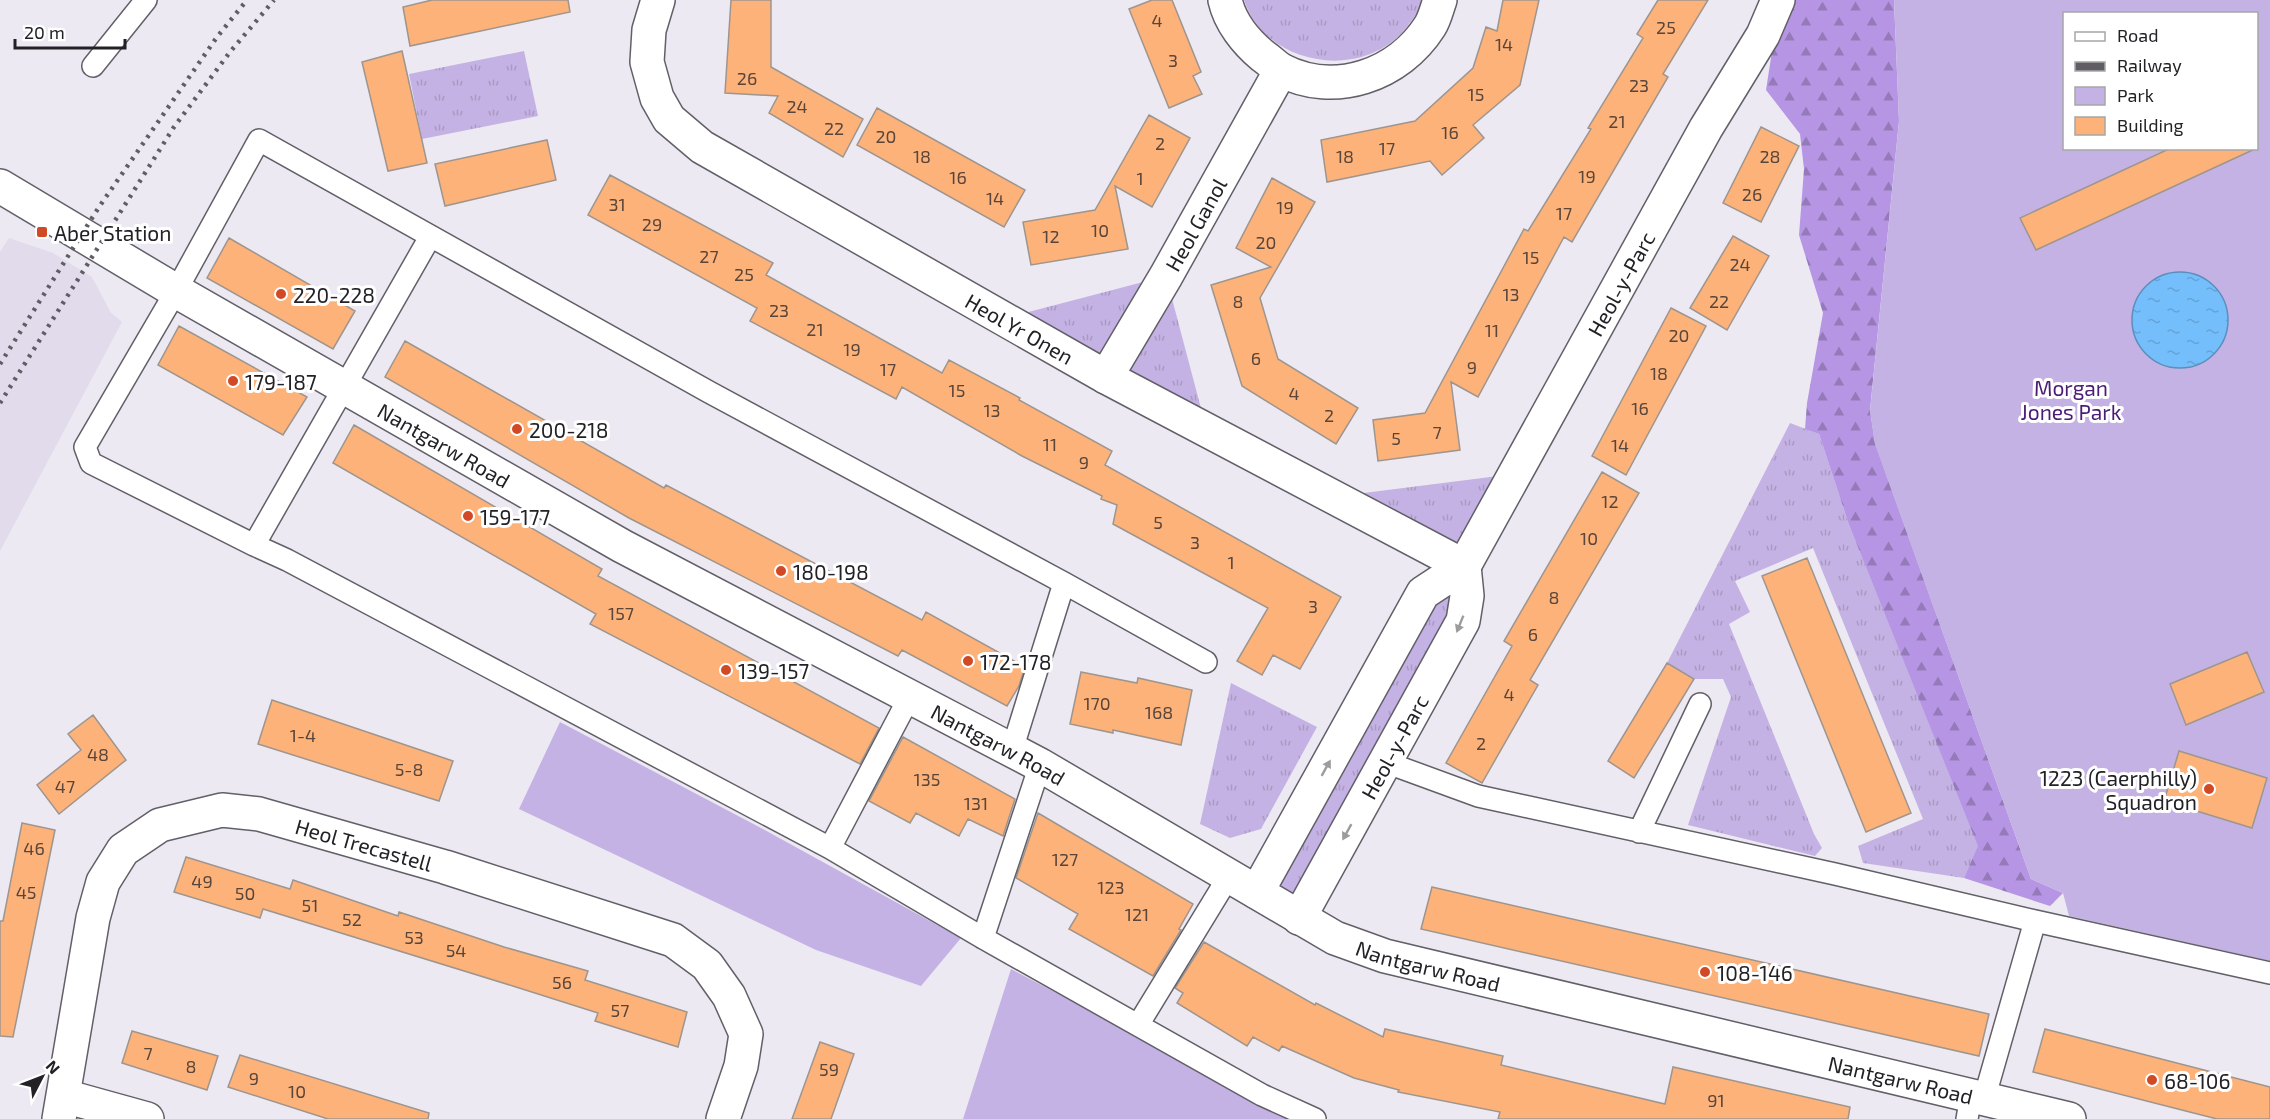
<svg xmlns="http://www.w3.org/2000/svg" width="2270" height="1119" font-family="'Exo 2',sans-serif">
<defs>
<pattern id="grass-tufts" width="24" height="20" patternUnits="userSpaceOnUse" patternTransform="scale(1.5)"><rect width="24" height="20" fill="#c5b2e4"/><path d="M3 7l-1-3M5 7V3M7 7l1-3M15 17l-1-3M17 17v-4M19 17l1-3" fill="none" stroke="#a999c3"/></pattern>
<pattern id="forest-firs" width="22" height="20" patternUnits="userSpaceOnUse" patternTransform="scale(1.5)"><rect width="22" height="20" fill="#b696e4"/><path d="M5 1l3.5 6h-7zM16 11l3.5 6h-7z" fill="#947ab9"/></pattern>
<pattern id="water-ripples" width="26" height="14" patternUnits="userSpaceOnUse" patternTransform="scale(1.5)"><rect width="26" height="14" fill="#74befb"/><path d="M2 4q2-2 4 0t4 0M15 11q2-2 4 0t4 0" fill="none" stroke="#64a3d7"/></pattern>
</defs>
<rect width="100%" height="100%" fill="#ede9f3"/>
<path fill="#e1dbec" d="M 9,238 L 53,253 L 92,277 L 111,313 L 122,322 L 0,551 L 0,252 Z"/>
<path fill="url(#grass-tufts)" d="M 1244,0 L 1422,0 C 1420,9 1415,16 1409,24 C 1368,82 1267,69 1244,0 Z
M 524,51 L 538,116 L 422,139 L 409,74 Z
M 1166,276 L 1207,431 L 1002,319 Z
M 1790,423 L 1819,434 L 1849,525 L 1979,846 L 1964,878 L 1863,863 L 1858,846 L 1923,819 L 1813,548 L 1735,581 L 1750,612 L 1729,624 L 1814,834 L 1822,848 L 1815,856 L 1688,825 L 1731,697 L 1723,679 L 1694,679 L 1667,663 Z
M 1514,474 L 1467,596 L 1299,918 L 1257,892 L 1423,593 L 1463,566 L 1332,497 Z
M 1231,683 L 1317,727 L 1261,829 L 1230,838 L 1200,824 Z"/>
<path fill="url(#forest-firs)" d="M 1794,0 L 1894,0 L 1899,121 L 1870,410 L 1875,443 L 2031,879 L 2063,893 L 2050,906 L 1964,878 L 1978,846 L 1849,525 L 1819,434 L 1805,429 L 1807,403 L 1823,313 L 1799,235 L 1804,169 L 1800,134 L 1766,90 L 1772,51 Z"/>
<path fill="#c5b2e4" fill-rule="evenodd" d="M 1894,0 L 2270,0 L 2270,961 L 2069,916 L 2063,893 L 2031,879 L 1875,444 L 1870,411 L 1899,121 ZM 2064,14 L 2256,14 L 2256,148 L 2064,148 Z
M 560,722 L 761,828 L 961,938 L 921,986 L 816,950 L 519,809 Z
M 1011,969 L 1068,999 L 1261,1105 L 1294,1119 L 963,1119 Z"/>
<path fill="url(#water-ripples)" stroke="#5b8fbb" stroke-width="1.5" d="M2132 320a48 48 0 1 1 96 0a48 48 0 1 1-96 0Z"/>
<path fill="#fdb279" stroke="#9e958f" stroke-width="1.5" d="M 432,0 L 568,0 L 570,12 L 410,46 L 403,7 Z
M 731,0 L 771,0 L 771,67 L 863,119 L 843,157 L 769,113 L 778,96 L 725,93 Z
M 1152,0 L 1172,0 L 1201,72 L 1193,76 L 1202,94 L 1169,108 L 1129,9 Z
M 1503,0 L 1539,0 L 1520,85 L 1473,125 L 1484,138 L 1442,175 L 1430,161 L 1327,182 L 1321,140 L 1415,121 L 1473,68 L 1486,27 L 1497,31 Z
M 1658,0 L 1708,0 L 1663,74 L 1668,77 L 1572,242 L 1564,237 L 1478,397 L 1451,382 L 1460,450 L 1378,461 L 1373,420 L 1425,413 L 1524,229 L 1528,231 L 1591,129 L 1588,128 L 1643,38 L 1637,34 Z
M 402,51 L 427,163 L 388,171 L 362,62 Z
M 877,108 L 1025,190 L 1004,227 L 857,145 Z
M 1149,115 L 1190,138 L 1152,207 L 1115,186 L 1128,249 L 1031,265 L 1023,222 L 1095,210 Z
M 1761,127 L 1799,146 L 1761,222 L 1723,203 Z
M 547,140 L 556,180 L 445,206 L 435,164 Z
M 2171,148 L 2257,148 L 2036,250 L 2020,218 Z
M 610,175 L 773,263 L 766,275 L 942,373 L 949,360 L 1020,398 L 1019,400 L 1112,451 L 1105,465 L 1341,597 L 1300,669 L 1273,655 L 1262,675 L 1237,661 L 1268,608 L 1113,524 L 1117,505 L 1101,499 L 1102,496 L 1022,456 L 902,387 L 896,399 L 750,321 L 757,308 L 588,215 Z
M 1272,178 L 1315,202 L 1260,298 L 1278,359 L 1358,408 L 1336,444 L 1242,386 L 1211,285 L 1271,267 L 1236,248 Z
M 1733,236 L 1769,256 L 1727,330 L 1690,308 Z
M 229,238 L 355,311 L 333,349 L 207,278 Z
M 1671,308 L 1706,326 L 1626,475 L 1592,456 Z
M 179,326 L 307,397 L 283,435 L 158,365 Z
M 405,341 L 664,488 L 666,485 L 922,620 L 926,612 L 1025,667 L 1019,686 L 1007,706 L 902,650 L 898,656 L 629,518 L 385,377 Z
M 354,425 L 602,569 L 598,576 L 879,728 L 860,764 L 590,624 L 596,614 L 333,463 Z
M 1602,472 L 1639,493 L 1530,680 L 1538,685 L 1482,783 L 1446,763 L 1512,646 L 1504,641 Z
M 1807,558 L 1911,813 L 1866,832 L 1762,576 Z
M 2247,652 L 2264,692 L 2186,725 L 2170,684 Z
M 1667,663 L 1694,679 L 1634,778 L 1608,761 Z
M 1081,672 L 1137,683 L 1138,678 L 1192,690 L 1181,745 L 1113,730 L 1113,733 L 1070,724 Z
M 272,700 L 453,761 L 439,801 L 258,744 Z
M 93,715 L 126,760 L 59,814 L 37,785 L 81,750 L 68,734 Z
M 903,737 L 1015,799 L 1003,836 L 968,819 L 959,836 L 916,813 L 910,823 L 869,801 Z
M 2179,751 L 2267,778 L 2252,828 L 2164,801 Z
M 1038,813 L 1193,904 L 1179,929 L 1181,930 L 1153,976 L 1069,929 L 1078,914 L 1016,878 Z
M 22,823 L 55,830 L 13,1037 L 0,1036 L 0,921 L 3,921 Z
M 186,857 L 290,889 L 293,880 L 398,916 L 399,912 L 504,947 L 588,971 L 585,980 L 687,1012 L 678,1047 L 595,1021 L 598,1013 L 516,987 L 263,909 L 260,918 L 174,892 Z
M 1432,887 L 1989,1014 L 1979,1056 L 1421,929 Z
M 1204,942 L 1315,1005 L 1316,1003 L 1383,1037 L 1385,1029 L 1503,1056 L 1501,1065 L 1665,1104 L 1673,1067 L 1850,1107 L 1848,1119 L 1498,1119 L 1500,1112 L 1398,1092 L 1399,1090 L 1354,1078 L 1282,1046 L 1279,1051 L 1253,1037 L 1247,1046 L 1177,1003 L 1183,993 L 1175,988 Z
M 2045,1029 L 2270,1087 L 2270,1119 L 2217,1119 L 2033,1072 Z
M 132,1031 L 218,1056 L 207,1090 L 122,1063 Z
M 820,1042 L 854,1054 L 831,1119 L 792,1119 Z
M 240,1055 L 429,1113 L 428,1119 L 328,1119 L 228,1087 Z"/>
<g fill="none" stroke-linecap="round" stroke-linejoin="round">
<g stroke="#625f68" stroke-width="24">
<path id="service" d="M 93,66 L 146,0
M 430,237 L 254,545 L 91,463 L 85,447 L 176,291 L 259,140 L 709,392 L 1064,583 L 1206,662
M 254,545 L 287,560 L 830,848 L 983,938 L 1262,1095 L 1315,1119
M 1012,750 L 1064,583
M 1385,762 L 1478,796 L 1835,874 L 2035,921 L 2270,973
M 1639,832 L 1700,704
M 830,848 L 910,696
M 983,938 L 1040,765
M 1138,1025 L 1229,876
M 1984,1099 L 2035,921
M 1967,1119 L 1971,1096"/>
</g>
<g stroke="#625f68" stroke-width="36">
<g id="minor">
<path id="s1" d="M 658,0 L 649,30 L 647,62 L 657,98 L 669,119 L 702,147 L 1106,377 L 1464,566"/>
<path d="M 1225,0 C 1230,22 1246,42 1263,56 C 1269,60 1275,66 1281,70 C 1335,98 1399,75 1430,26 C 1435,18 1437,8 1440,0"/>
<path id="s2" d="M 1106,377 L 1166,276 L 1281,70"/>
<path id="s3" d="M 1257,892 L 1423,593 L 1464,566 L 1706,128 L 1763,35 L 1778,0"/>
<path id="s4" d="M 1299,918 L 1463,621 L 1467,596 L 1464,566"/>
<path d="M 64,1096 L 147,1119"/>
<path id="s5" d="M 59,1119 L 93,918 L 103,882 L 123,850 L 160,825 L 222,810 L 259,814 L 445,867 L 673,940 L 707,965 L 729,996 L 746,1034 L 741,1066 L 723,1119"/>
</g>
</g>
<g stroke="#625f68" stroke-width="36">
<g id="secondary">
<path id="s6" d="M 0,186 L 176,291 L 622,546 L 1040,765 L 1335,938 L 1385,956 L 2069,1119"/>
</g>
</g>
<use href="#service" stroke="#fff" stroke-width="21"/>
<use href="#minor" stroke="#fff" stroke-width="33"/>
<use href="#secondary" stroke="#fff" stroke-width="33"/>
<path stroke="#605e64" stroke-width="4.5" stroke-dasharray="3 6" stroke-linecap="butt" d="M 0,364 L 99,207 L 217,37 L 247,0
M 0,403 L 174,127 L 230,52 L 274,0"/>
</g>
<defs><path id="oneway-solid" d="M-6-.8H1V-3.2L6.5 0L1 3.2V.8H-6Z" transform="scale(1.5)"/></defs>
<g fill="#9c9b9d">
<use href="#oneway-solid" transform="translate(1460 624) rotate(112)"/>
<use href="#oneway-solid" transform="translate(1326 768) rotate(-61)"/>
<use href="#oneway-solid" transform="translate(1347 832) rotate(119)"/>
</g>
<g fill="#d24926" stroke="#fff" stroke-width="2">
<rect x="36" y="226" width="12" height="12" rx="3"/>
<circle cx="281" cy="294" r="6"/>
<circle cx="233" cy="381" r="6"/>
<circle cx="517" cy="429" r="6"/>
<circle cx="468" cy="516" r="6"/>
<circle cx="781" cy="571" r="6"/>
<circle cx="968" cy="661" r="6"/>
<circle cx="726" cy="670" r="6"/>
<circle cx="2209" cy="789" r="6"/>
<circle cx="1705" cy="972" r="6"/>
<circle cx="2152" cy="1080" r="6"/>
</g>
<g text-anchor="middle" dominant-baseline="central" stroke-width="6" stroke-linejoin="round" paint-order="stroke">
<g font-size="18" fill="#59453a">
<text x="1157" y="20">4</text>
<text x="1666" y="27">25</text>
<text x="1504" y="44">14</text>
<text x="1173" y="60">3</text>
<text x="747" y="78">26</text>
<text x="1639" y="85">23</text>
<text x="1476" y="94">15</text>
<text x="797" y="106">24</text>
<text x="1617" y="121">21</text>
<text x="834" y="128">22</text>
<text x="1450" y="132">16</text>
<text x="886" y="136">20</text>
<text x="1160" y="143">2</text>
<text x="1387" y="148">17</text>
<text x="922" y="156">18</text>
<text x="1345" y="156">18</text>
<text x="1770" y="156">28</text>
<text x="1587" y="176">19</text>
<text x="958" y="177">16</text>
<text x="1140" y="178">1</text>
<text x="1752" y="194">26</text>
<text x="995" y="198">14</text>
<text x="617" y="204">31</text>
<text x="1285" y="207">19</text>
<text x="1564" y="213">17</text>
<text x="652" y="224">29</text>
<text x="1100" y="230">10</text>
<text x="1051" y="236">12</text>
<text x="1266" y="242">20</text>
<text x="709" y="256">27</text>
<text x="1531" y="257">15</text>
<text x="1740" y="264">24</text>
<text x="744" y="274">25</text>
<text x="1511" y="294">13</text>
<text x="1238" y="301">8</text>
<text x="1719" y="301">22</text>
<text x="779" y="310">23</text>
<text x="815" y="329">21</text>
<text x="1492" y="330">11</text>
<text x="1679" y="335">20</text>
<text x="852" y="349">19</text>
<text x="1256" y="358">6</text>
<text x="1472" y="367">9</text>
<text x="888" y="369">17</text>
<text x="1659" y="373">18</text>
<text x="957" y="390">15</text>
<text x="1294" y="393">4</text>
<text x="1640" y="408">16</text>
<text x="992" y="410">13</text>
<text x="1329" y="415">2</text>
<text x="1437" y="432">7</text>
<text x="1396" y="438">5</text>
<text x="1050" y="444">11</text>
<text x="1620" y="445">14</text>
<text x="1084" y="462">9</text>
<text x="1610" y="501">12</text>
<text x="1158" y="522">5</text>
<text x="1589" y="538">10</text>
<text x="1195" y="542">3</text>
<text x="1231" y="562">1</text>
<text x="1554" y="597">8</text>
<text x="1313" y="606">3</text>
<text x="621" y="613">157</text>
<text x="1533" y="634">6</text>
<text x="1509" y="694">4</text>
<text x="1097" y="703">170</text>
<text x="1159" y="712">168</text>
<text x="303" y="735">1-4</text>
<text x="1481" y="743">2</text>
<text x="98" y="754">48</text>
<text x="409" y="769">5-8</text>
<text x="927" y="779">135</text>
<text x="65" y="786">47</text>
<text x="976" y="803">131</text>
<text x="34" y="848">46</text>
<text x="1065" y="859">127</text>
<text x="202" y="881">49</text>
<text x="1111" y="887">123</text>
<text x="26" y="892">45</text>
<text x="245" y="893">50</text>
<text x="310" y="905">51</text>
<text x="1137" y="914">121</text>
<text x="352" y="919">52</text>
<text x="414" y="937">53</text>
<text x="456" y="950">54</text>
<text x="562" y="982">56</text>
<text x="620" y="1010">57</text>
<text x="148" y="1053">7</text>
<text x="191" y="1066">8</text>
<text x="829" y="1069">59</text>
<text x="254" y="1078">9</text>
<text x="297" y="1091">10</text>
<text x="1716" y="1100">91</text>
</g>
<g font-size="21" fill="#222125" stroke="#fff">
<text stroke="none"><textPath href="#s2" startOffset="177">Heol Ganol</textPath></text>
<text stroke="none"><textPath href="#s3" startOffset="714">Heol-y-Parc</textPath></text>
<text stroke="none"><textPath href="#s1" startOffset="534">Heol Yr Onen</textPath></text>
<text stroke="none"><textPath href="#s6" startOffset="514">Nantgarw Road</textPath></text>
<text stroke="none"><textPath href="#s6" startOffset="1144">Nantgarw Road</textPath></text>
<text stroke="none"><textPath href="#s4" startOffset="196">Heol-y-Parc</textPath></text>
<text stroke="none"><textPath href="#s5" startOffset="534">Heol Trecastell</textPath></text>
<text stroke="none"><textPath href="#s6" startOffset="1630">Nantgarw Road</textPath></text>
<text stroke="none"><textPath href="#s6" startOffset="2116">Nantgarw Road</textPath></text>
</g>
<g font-size="21" fill="#222125" stroke="#fff" text-anchor="start">
<text x="54" y="232">Aber Station</text>
<text x="293" y="294">220-228</text>
<text x="245" y="381">179-187</text>
<text x="529" y="429">200-218</text>
<text x="480" y="516">159-177</text>
<text x="793" y="571">180-198</text>
<text x="980" y="661">172-178</text>
<text x="738" y="670">139-157</text>
<text x="2197" y="777" text-anchor="end">1223 (Caerphilly)<tspan x="2197" dy="24">Squadron</tspan></text>
<text x="1717" y="972">108-146</text>
<text x="2164" y="1080">68-106</text>
</g>
<g font-size="21" fill="#4a1c76" stroke="#fff">
<text x="2071" y="387">Morgan<tspan x="2071" dy="24">Jones Park</tspan></text>
</g>
</g>
<rect x="2063" y="12" width="195" height="138" fill="#ffffff" stroke="#a7a6a8" stroke-width="1.5"/>
<rect x="2075" y="32" width="30" height="9" fill="#ffffff" stroke="#a7a6a8" stroke-width="1.5"/>
<text x="2117" y="42" font-size="18" fill="#222125">Road</text>
<rect x="2075" y="62" width="30" height="9" fill="#605e64" stroke="#a7a6a8" stroke-width="1.5"/>
<text x="2117" y="72" font-size="18" fill="#222125">Railway</text>
<rect x="2075" y="87" width="30" height="18" fill="#c5b2e4" stroke="#a7a6a8" stroke-width="1.5"/>
<text x="2117" y="102" font-size="18" fill="#222125">Park</text>
<rect x="2075" y="117" width="30" height="18" fill="#fdb279" stroke="#a7a6a8" stroke-width="1.5"/>
<text x="2117" y="132" font-size="18" fill="#222125">Building</text>
<g transform="translate(42 1077) rotate(48)" stroke="#ffffff" stroke-width="4.5" paint-order="stroke">
<path d="M0-4.5L10 22L0 15L-10 22Z" fill="#222125"/>
<text y="-9" font-size="16" font-weight="bold" text-anchor="middle" fill="#222125">N</text>
</g>
<path d="M15 39v9h110v-9" fill="none" stroke="#222125" stroke-width="3"/>
<text x="24" y="39" font-size="18" fill="#222125" stroke="#ffffff" stroke-width="4.5" paint-order="stroke">20 m</text>
</svg>
